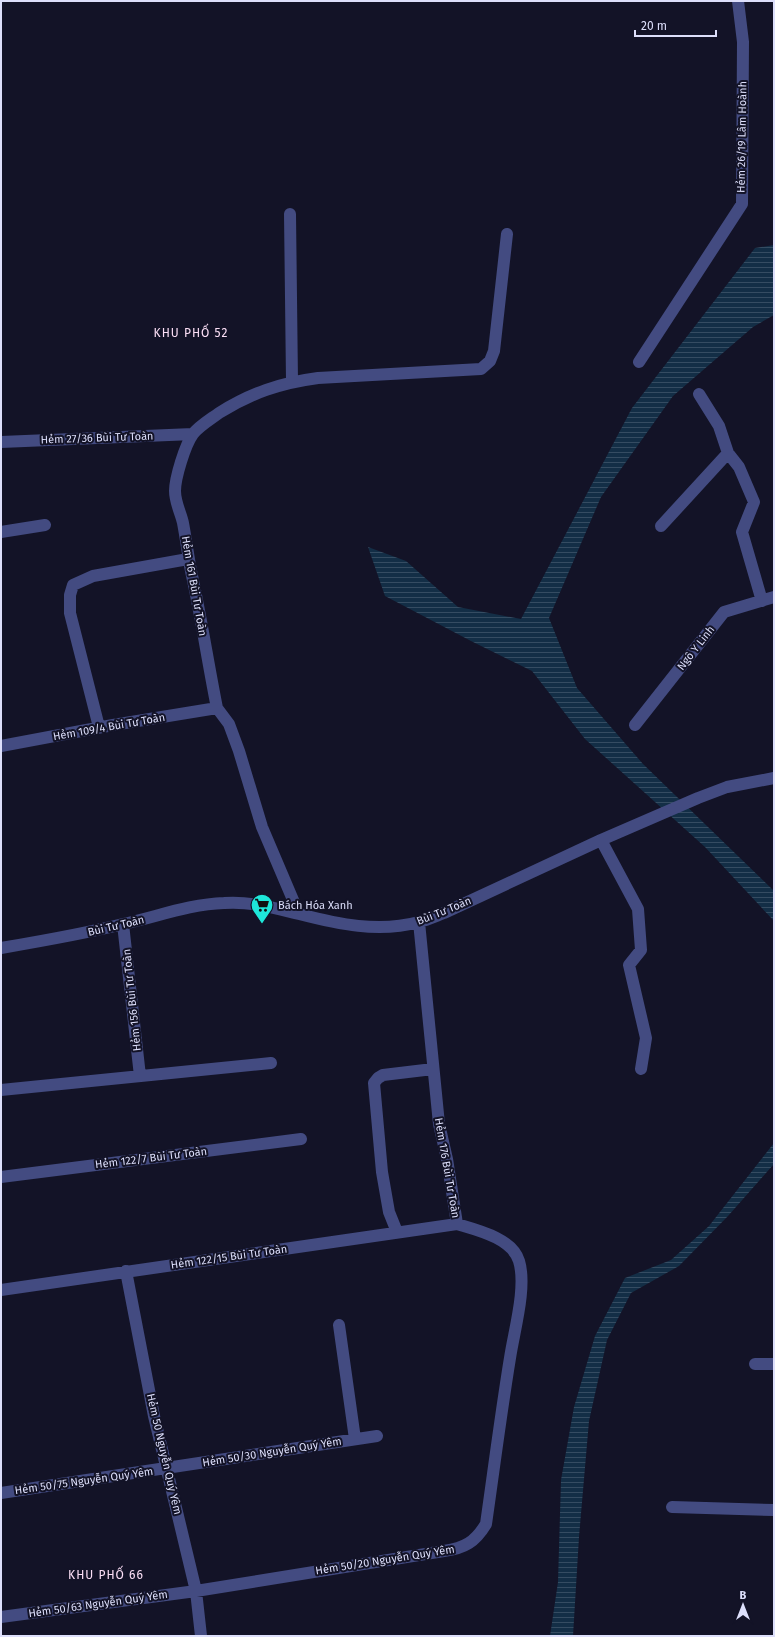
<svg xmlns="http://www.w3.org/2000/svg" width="775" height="1637" font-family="'Fira Sans',sans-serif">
<defs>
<pattern id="water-rules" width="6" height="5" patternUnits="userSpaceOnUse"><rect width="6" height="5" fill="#132e46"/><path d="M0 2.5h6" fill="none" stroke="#354c62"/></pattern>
</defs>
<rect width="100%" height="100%" fill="#131327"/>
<path fill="url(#water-rules)" d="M 774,245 L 774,315 L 753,327 L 673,396 L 601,497 L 549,618 L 577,688 L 643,764 L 774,891 L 774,921 L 705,847 L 585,739 L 532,671 L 471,641 L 385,596 L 368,547 L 406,561 L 458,607 L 521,619 L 632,408 L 755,248 Z
M 774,1143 L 774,1164 L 728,1216 L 679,1266 L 631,1293 L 607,1340 L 589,1421 L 579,1537 L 573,1636 L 550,1636 L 558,1582 L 561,1480 L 574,1407 L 595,1336 L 625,1278 L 671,1260 L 709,1226 Z"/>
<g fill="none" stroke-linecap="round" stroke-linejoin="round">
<path stroke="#434b81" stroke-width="12" d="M 290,214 L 292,381
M 639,362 L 742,204 L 743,42 L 738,1
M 699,394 L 719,426 L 728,453
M 1,442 L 193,434
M 661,526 L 728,453 L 739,467 L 754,502 L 742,532 L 762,601
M 1,532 L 45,525
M 635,725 L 724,612 L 774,597
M 99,727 L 70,613 L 70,595 L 73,585 L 93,576 L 188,559
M 1,746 L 113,725 L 217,708
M 601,840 L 638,909 L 641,950 L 629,965 L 646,1038 L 641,1069
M 299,914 L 262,827 L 239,751 L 229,724 L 217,708 C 208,663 201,616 191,571 C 188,555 186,539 183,523 C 181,513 175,503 175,491 C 175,478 185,445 193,434 C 199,426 211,419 219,413 C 251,393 280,383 318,378 L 481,369 L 490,361 L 494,351 L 507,234
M 419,922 L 439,1124 L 447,1159 L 457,1224
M 123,924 L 140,1076
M 1,948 C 42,941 83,934 123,924 C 156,917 190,904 224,903 C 250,901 274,908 299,914 C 338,924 378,933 419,922 C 427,920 436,916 444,913 L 601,840 L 698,798 L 727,787 L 774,778
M 1,1090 L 271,1063
M 1,1177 L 301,1139
M 397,1232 L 389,1212 L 382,1172 L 374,1083 L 378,1078 L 383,1075 L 433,1069
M 126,1271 L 154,1416 L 196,1591 L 201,1636
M 1,1290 L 457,1224 C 477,1230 512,1238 519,1261 C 527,1287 514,1331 510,1358 C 501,1413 494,1468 486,1524 C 475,1542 465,1548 444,1551 L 196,1591 L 1,1617
M 339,1325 L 355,1439
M 755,1364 L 774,1364
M 1,1493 L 377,1436
M 672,1507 L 774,1510"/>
</g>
<defs>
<g id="supermarket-pin" transform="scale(1.15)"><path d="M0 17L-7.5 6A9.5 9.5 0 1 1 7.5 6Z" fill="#1ee7da" stroke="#131327"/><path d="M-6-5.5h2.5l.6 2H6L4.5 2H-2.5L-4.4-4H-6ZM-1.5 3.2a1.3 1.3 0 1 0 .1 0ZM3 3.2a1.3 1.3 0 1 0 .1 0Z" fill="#111"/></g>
</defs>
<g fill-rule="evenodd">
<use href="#supermarket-pin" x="262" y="905"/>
</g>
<g text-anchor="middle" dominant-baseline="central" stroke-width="4" stroke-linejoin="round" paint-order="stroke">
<g font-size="11" fill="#dddffb" stroke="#131327">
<text transform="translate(742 137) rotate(-89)">Hẻm 26/19 Lâm Hoành</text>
<text transform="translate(97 438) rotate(-2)">Hẻm 27/36 Bùi Tư Toàn</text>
<text transform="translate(194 586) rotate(80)">Hẻm 161 Bùi Tư Toàn</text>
<text transform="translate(696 648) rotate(-52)">Ngô Y Linh</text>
<text transform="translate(109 727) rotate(-10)">Hẻm 109/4 Bùi Tư Toàn</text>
<text transform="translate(444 911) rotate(-22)">Bùi Tư Toàn</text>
<text transform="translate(116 926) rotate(-13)">Bùi Tư Toàn</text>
<text transform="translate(132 1000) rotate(-96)">Hẻm 156 Bùi Tư Toàn</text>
<text transform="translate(151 1158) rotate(-7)">Hẻm 122/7 Bùi Tư Toàn</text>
<text transform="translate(447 1168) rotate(80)">Hẻm 176 Bùi Tư Toàn</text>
<text transform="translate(229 1257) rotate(-8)">Hẻm 122/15 Bùi Tư Toàn</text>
<text transform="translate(272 1452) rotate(-9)">Hẻm 50/30 Nguyễn Quý Yêm</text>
<text transform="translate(164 1454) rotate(77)">Hẻm 50 Nguyễn Quý Yêm</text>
<text transform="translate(84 1481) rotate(-8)">Hẻm 50/75 Nguyễn Quý Yêm</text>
<text transform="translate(385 1560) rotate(-9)">Hẻm 50/20 Nguyễn Quý Yêm</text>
<text transform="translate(98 1604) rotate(-8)">Hẻm 50/63 Nguyễn Quý Yêm</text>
</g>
<g font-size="11" fill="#dddffb" stroke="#131327" text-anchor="start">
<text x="278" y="905">Bách Hóa Xanh</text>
</g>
<g font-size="12" letter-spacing="1" fill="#fcdff6" stroke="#131327">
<text x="191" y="333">KHU PHỐ 52</text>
<text x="106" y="1575">KHU PHỐ 66</text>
</g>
</g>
<rect width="775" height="1637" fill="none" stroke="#dddffb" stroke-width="4"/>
<g transform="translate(743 1605)" stroke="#131327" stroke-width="3" paint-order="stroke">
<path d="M0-3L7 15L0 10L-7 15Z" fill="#dddffb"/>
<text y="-6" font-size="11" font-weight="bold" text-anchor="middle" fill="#dddffb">B</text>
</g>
<path d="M635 30v6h81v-6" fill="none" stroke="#dddffb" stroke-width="2"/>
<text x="641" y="30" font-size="12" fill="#dddffb" stroke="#131327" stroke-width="3" paint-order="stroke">20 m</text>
</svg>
